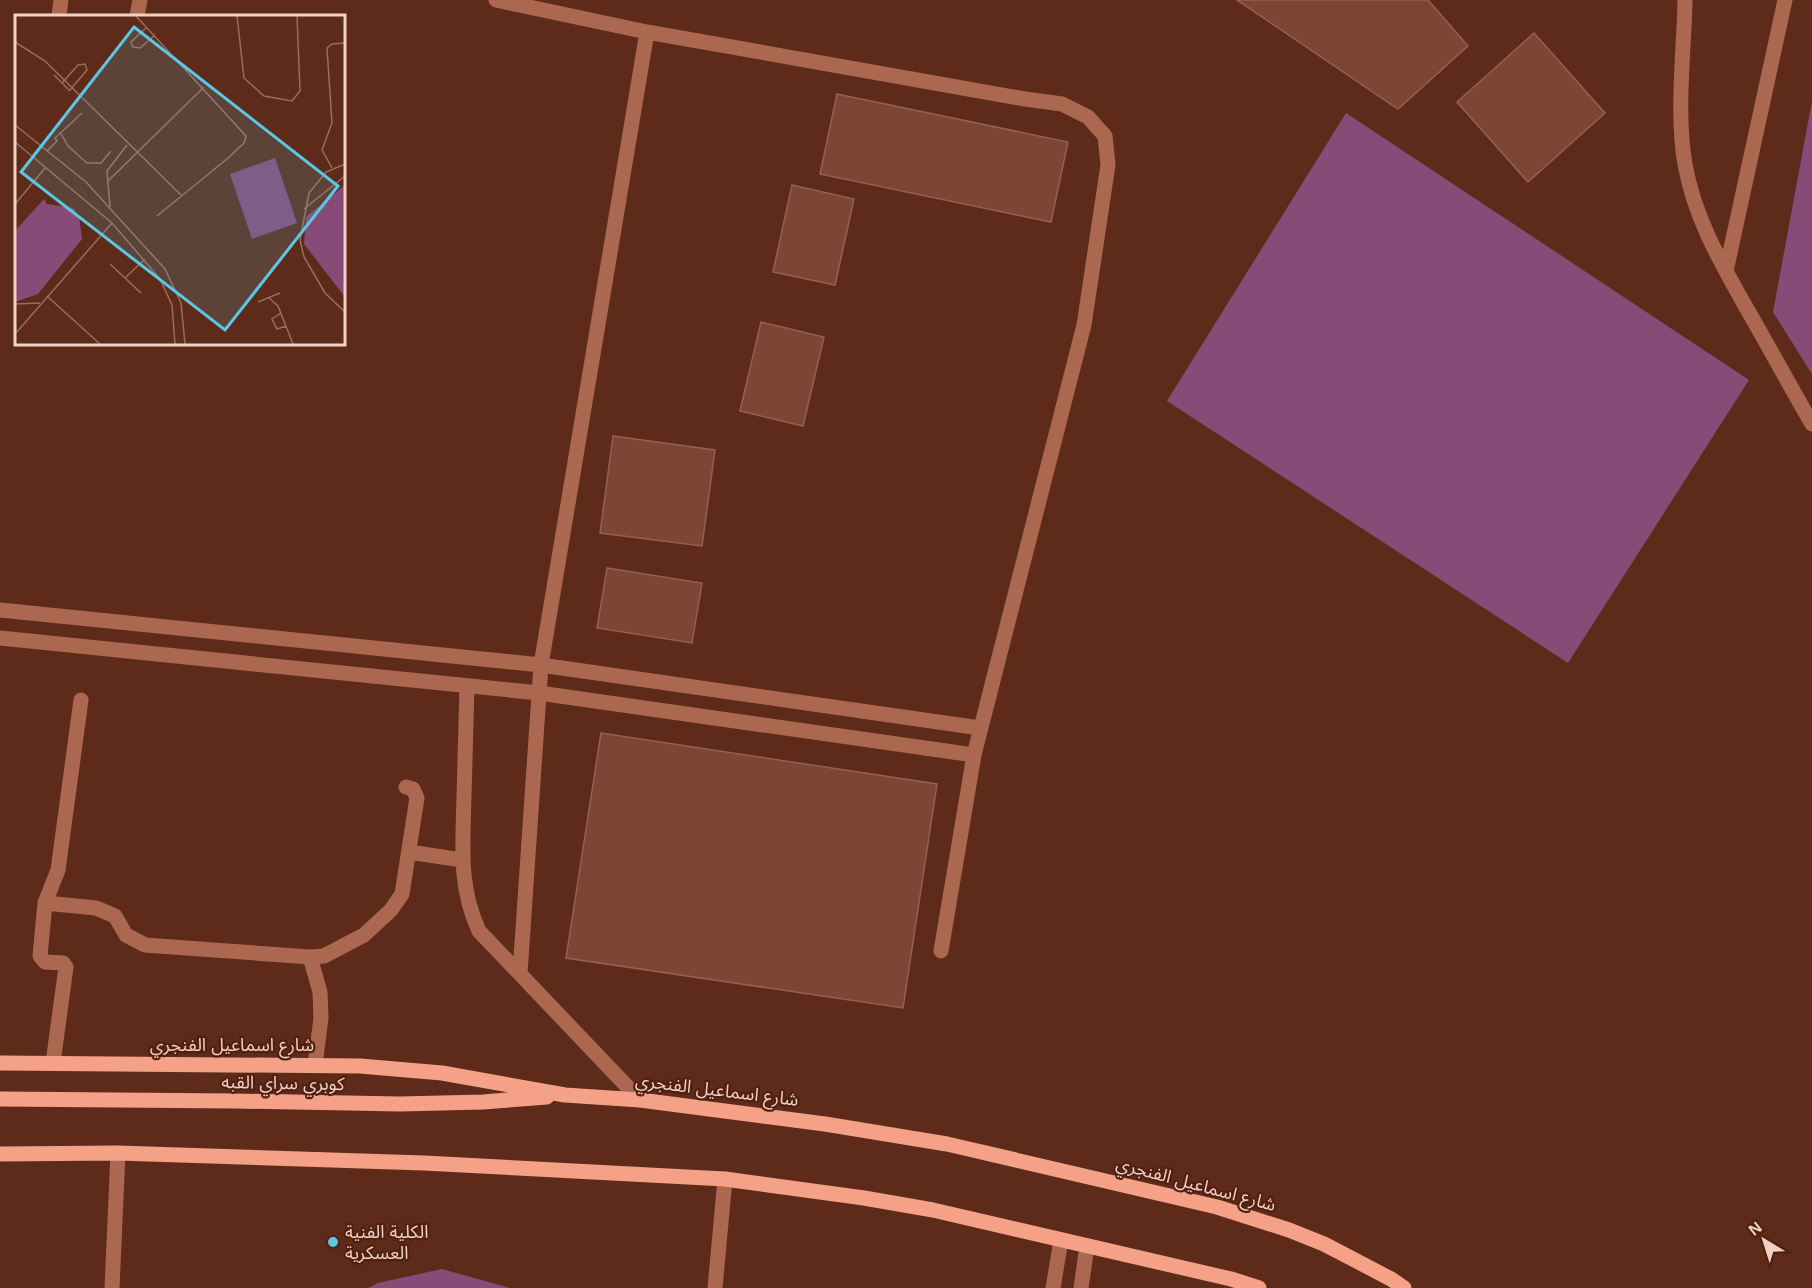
<svg xmlns="http://www.w3.org/2000/svg" width="1812" height="1288" font-family="Helvetica,'Noto Sans Arabic',sans-serif">
<rect width="100%" height="100%" fill="#5e2b1b"/>
<path fill="#884b78" d="M 1812,101 L 1812,374 L 1773,312 Z
M 1346,113 L 1749,380 L 1568,663 L 1167,401 Z
M 442,1269 L 510,1288 L 368,1288 L 378,1283 Z"/>
<path fill="#7c4534" stroke="#985f4e" stroke-width="1.5" d="M 1237,0 L 1428,0 L 1468,46 L 1398,109 Z
M 1534,33 L 1605,113 L 1528,182 L 1457,102 Z
M 837,94 L 1068,142 L 1051,222 L 820,174 Z
M 792,185 L 854,199 L 835,285 L 773,272 Z
M 761,322 L 824,337 L 803,426 L 740,411 Z
M 613,436 L 715,450 L 702,546 L 600,533 Z
M 607,568 L 702,583 L 692,643 L 597,628 Z
M 601,733 L 937,784 L 903,1008 L 566,958 Z"/>
<g fill="none" stroke-linecap="round" stroke-linejoin="round">
<path stroke="#ac6751" stroke-width="15" d="M 496,0 L 647,32 L 1025,99 L 1062,104 L 1088,117 L 1105,136 L 1108,165 L 1084,325 L 974,755 L 941,951
M 1685,0 C 1684,52 1676,113 1685,164 C 1694,217 1721,263 1747,309 C 1769,347 1790,386 1812,424
M 59,16 L 61,0
M 137,16 L 140,0
M 1726,271 L 1785,0
M 0,610 L 541,665 L 980,728
M 0,638 L 539,693 L 974,755
M 467,686 C 466,723 465,759 464,796 C 463,844 458,886 479,931 L 640,1100
M 409,852 L 462,860
M 45,903 L 96,908 L 115,916 L 126,935 L 145,945 L 310,957 L 324,956 L 364,935 L 391,910 L 402,894 L 417,798 L 413,789 L 406,787
M 310,957 L 320,992 L 321,1018 L 315,1065
M 520,973 L 541,665 L 647,32
M 53,1063 L 66,967 L 63,963 L 45,962 L 40,956 L 45,903 L 58,870 L 81,700
M 112,1288 L 118,1153
M 715,1288 L 725,1179
M 1053,1288 L 1061,1240
M 1081,1288 L 1087,1246"/>
<path stroke="#f5a187" stroke-width="15" d="M 0,1063 L 360,1066 L 442,1073 L 565,1095 L 640,1100 L 825,1124 L 947,1144 L 1217,1207 L 1289,1230 L 1324,1244 L 1391,1279 L 1404,1288
M 0,1099 L 234,1101 L 400,1104 L 483,1102 L 547,1097
M 0,1154 L 118,1153 L 424,1163 L 725,1179 L 864,1198 L 933,1210 L 1231,1279 L 1259,1288"/>
</g>
<circle fill="#5ac8e5" stroke="#522010" stroke-width="2" cx="333" cy="1242" r="6"/>
<g text-anchor="middle" dominant-baseline="central" stroke-width="4.5" stroke-linejoin="round" paint-order="stroke">
<g font-size="18" fill="#f0cfc5" stroke="#522010">
<text x="232" y="1045">شارع اسماعيل الفنجري</text>
<text transform="translate(283 1083) rotate(1)">كوبري سراي القبه</text>
<text transform="translate(717 1090) rotate(7)">شارع اسماعيل الفنجري</text>
<text transform="translate(1196 1184) rotate(15)">شارع اسماعيل الفنجري</text>
</g>
<g font-size="18" fill="#f0cfc5" stroke="#522010" text-anchor="start">
<text x="345" y="1232">الكلية الفنية<tspan x="345" dy="21">العسكرية</tspan></text>
</g>
</g>
<g transform="translate(15 15)">
<rect width="330" height="330" fill="#5e2b1b"/>
<path d="M 260,143 L 282,208 L 237,224 L 215,159 ZM 330,170 L 330,282 L 289,229 L 291,202 ZM 29,184 L 32,189 L 58,193 L 64,201 L 67,224 L 23,279 L 0,287 L 0,216 Z" fill="#884b78"/>
<path fill="none" stroke="#986d5f" stroke-width="1.5" d="M 121,1 L 231,121 L 229,128 L 213,143 L 142,201M 222,1 L 229,63 L 249,81 L 277,86 L 285,76 L 282,1M 132,12 L 116,27 L 118,32 L 125,33 L 140,20M 0,27 L 30,46 L 166,180M 39,60 L 55,76M 47,68 L 63,50 L 70,49 L 72,55 L 55,75M 0,110 L 71,167 L 150,254 L 166,288 L 170,329M 45,117 L 53,131 L 72,148 L 86,148 L 96,136M 0,127 L 97,208 L 145,264 L 157,290 L 160,329M 32,136 L 42,126 L 40,123 L 67,98M 330,149 L 311,157 L 294,178 L 285,225 L 289,242 L 310,278 L 330,297M 317,153 L 307,135 L 317,108 L 312,33 L 317,29 L 330,28M 92,167 L 189,72M 0,189 L 31,152M 95,192 L 92,156 L 112,130M 289,194 L 330,161M 95,249 L 126,278M 110,263 L 130,244M 32,281 L 85,329M 254,283 L 263,291 L 278,329M 243,287 L 265,278M 0,289 L 25,288M 266,298 L 257,304 L 262,314 L 271,311M 0,319 L 97,208"/>
<path fill="#5ac8e5" fill-opacity="0.15" stroke="#5ac8e5" stroke-width="3" d="M 119,12 L 323,171 L 210,315 L 6,157 Z"/>
<rect width="330" height="330" fill="none" stroke="#f0cfc5" stroke-width="3"/>
</g>
<g transform="translate(1764 1240) rotate(322)" stroke="#522010" stroke-width="4.5" paint-order="stroke">
<path d="M0-4.5L10 22L0 15L-10 22Z" fill="#f0cfc5"/>
<text y="-9" font-size="16" font-weight="bold" text-anchor="middle" fill="#f0cfc5">N</text>
</g>
</svg>
